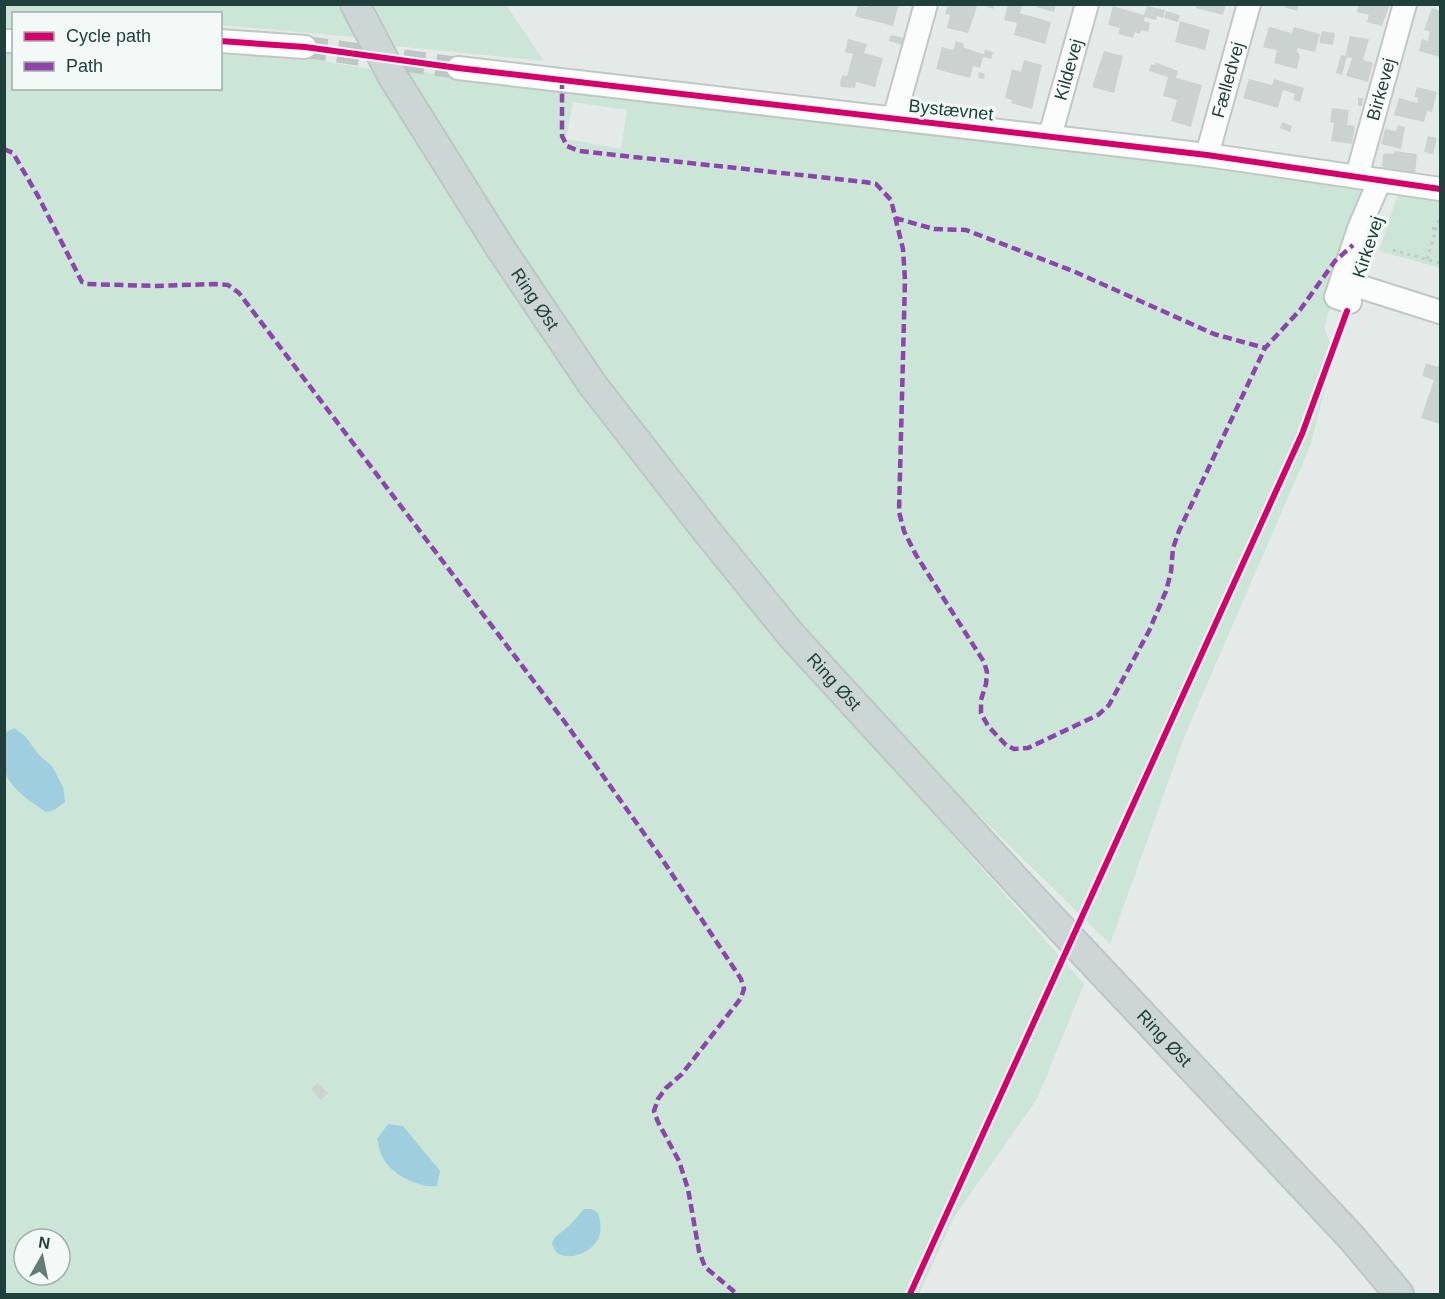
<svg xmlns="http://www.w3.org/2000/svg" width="1445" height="1299" font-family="Arial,sans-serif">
<rect width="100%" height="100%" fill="#e4eae8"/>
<path fill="#cbe5d6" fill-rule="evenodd" d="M 338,4 L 355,37 L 221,25 L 220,14 L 14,14 L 13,28 L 5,29 L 5,5 Z
M 374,5 L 506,5 L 544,61 L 396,46 Z
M 13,48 L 14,88 L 220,88 L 221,49 L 304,58 L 375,70 L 515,298 L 720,572 L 1084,984 L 1037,1099 L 954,1217 L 919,1294 L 5,1294 L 4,49 ZM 24,1239 L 60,1239 L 60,1275 L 24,1275 Z
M 403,70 L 576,89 L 1374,187 L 1351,243 L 1324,327 L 1334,352 L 1311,444 L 1185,735 L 1110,944 L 891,729 L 797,631 L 597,381 ZM 573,102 L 627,110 L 621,149 L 566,139 Z
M 1400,194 L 1440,198 L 1440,268 L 1379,251 L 1397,197 Z"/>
<path fill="#9fcede" d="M 14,728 L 25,736 L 39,755 L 52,766 L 63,787 L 65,802 L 54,810 L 46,812 C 31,802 7,787 4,767 C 3,756 4,744 5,733 Z
M 388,1124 L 403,1126 L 440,1171 L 437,1186 C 419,1188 392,1175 383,1158 C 380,1153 379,1145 377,1139 Z
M 584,1209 L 591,1209 L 598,1213 C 601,1221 602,1233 597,1241 C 589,1255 557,1266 552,1243 L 555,1237 L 569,1226 Z"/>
<path fill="#cbd3d1" d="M 868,4 L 899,4 L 893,26 L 855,16 L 858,5 L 867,7 Z
M 948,4 L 978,4 L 968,33 L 947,28 L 950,15 L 945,14 Z
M 980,4 L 994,4 L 993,9 Z
M 1008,4 L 1022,6 L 1020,13 L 1051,22 L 1045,44 L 1014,35 L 1017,23 L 1004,20 Z
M 1037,4 L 1056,4 L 1054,12 L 1036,7 Z
M 1197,4 L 1226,4 L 1223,15 L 1196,8 Z
M 1285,4 L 1299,4 L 1297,11 L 1284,7 Z
M 1359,4 L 1390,4 L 1382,26 L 1367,22 L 1369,15 L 1357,12 Z
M 1113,6 L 1144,15 L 1147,6 L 1165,10 L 1163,18 L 1157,16 L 1156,20 L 1145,17 L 1144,21 L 1150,23 L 1148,32 L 1141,30 L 1140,34 L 1135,32 L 1133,38 L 1118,34 L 1120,28 L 1108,25 Z
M 1432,8 L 1440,11 L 1440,57 L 1419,51 L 1422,39 L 1428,41 L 1430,31 L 1424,30 Z
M 1166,11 L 1180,15 L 1178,22 L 1164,18 Z
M 1180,21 L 1210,30 L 1205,50 L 1175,42 Z
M 1269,27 L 1292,33 L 1294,27 L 1320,34 L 1315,52 L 1298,48 L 1297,51 L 1300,56 L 1297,69 L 1274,63 L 1277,50 L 1263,47 Z
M 1322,31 L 1335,33 L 1333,45 L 1319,43 Z
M 891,35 L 904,38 L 902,45 L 889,41 Z
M 1350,36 L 1369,39 L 1363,60 L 1373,63 L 1368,82 L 1346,76 L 1352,58 L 1347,57 L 1342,75 L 1336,73 L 1341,55 L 1345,56 Z
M 848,39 L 867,44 L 864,53 L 883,58 L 875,87 L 856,82 L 855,88 L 841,87 L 840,84 L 842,75 L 847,76 L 853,54 L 845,52 Z
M 956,41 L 964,44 L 963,47 L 976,52 L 984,54 L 985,50 L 993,52 L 991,59 L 983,57 L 980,68 L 973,66 L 970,78 L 936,69 L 942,47 L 953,50 Z
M 1104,51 L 1123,56 L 1114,93 L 1092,87 Z
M 1024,60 L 1042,65 L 1032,109 L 1011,103 L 1012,100 L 1005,98 L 1012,69 L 1021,72 Z
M 1155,62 L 1178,71 L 1176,78 L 1202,85 L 1191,127 L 1171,121 L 1177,100 L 1163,96 L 1168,77 L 1149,71 L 1151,64 L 1155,65 Z
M 979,72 L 985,74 L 984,79 L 978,78 Z
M 1249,79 L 1272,85 L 1274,79 L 1304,88 L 1300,102 L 1293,100 L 1295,94 L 1283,90 L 1278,108 L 1243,98 Z
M 1417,87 L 1437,92 L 1432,112 L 1427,111 L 1424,122 L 1394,115 L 1399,98 L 1417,103 L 1418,98 L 1414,97 Z
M 1358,98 L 1363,98 L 1362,106 L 1358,106 Z
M 1332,108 L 1349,110 L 1347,125 L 1355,126 L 1352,144 L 1331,141 L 1334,123 L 1330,122 Z
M 1282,122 L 1292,126 L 1290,132 L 1280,128 Z
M 1398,125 L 1405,127 L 1401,149 L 1381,144 L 1385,129 L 1396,131 Z
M 1428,136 L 1437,138 L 1433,154 L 1424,152 Z
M 1394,151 L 1417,154 L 1415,174 L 1392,171 L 1392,169 L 1384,168 L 1382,165 L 1383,155 L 1386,153 L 1394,154 Z
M 1440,362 L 1440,424 L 1421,418 L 1434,380 L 1422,376 L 1426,363 L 1438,367 Z
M 318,1083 L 328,1093 L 321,1100 L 311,1089 Z"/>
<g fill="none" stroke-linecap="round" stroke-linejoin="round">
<path stroke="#bdc8c5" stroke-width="22" stroke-dasharray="22 11" stroke-linecap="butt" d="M 305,47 L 458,68"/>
<g stroke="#c1c7c5" stroke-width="26">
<g id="minor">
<path d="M 4,41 L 14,41"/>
<path d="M 220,41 L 305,47"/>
<path d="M 458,68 L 1207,155 L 1440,189"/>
<path d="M 894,119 L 926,4"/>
<path id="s1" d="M 1050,136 L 1087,4"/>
<path id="s2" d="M 1207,155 L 1249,4"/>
<path id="s3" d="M 1357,176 L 1405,4"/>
<path d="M 1355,285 L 1440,312"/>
<path d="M 1350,302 L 1336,297 L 1360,226 L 1380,180"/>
</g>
</g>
<g stroke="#bcc7c5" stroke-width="32">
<g id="major">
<path id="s4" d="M 355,4 L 393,77 L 499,246 L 592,384 L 705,529 L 792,636 L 1023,888 L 1352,1238 L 1399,1294"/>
</g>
</g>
<path stroke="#c0cac8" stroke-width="3" stroke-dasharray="3 4.5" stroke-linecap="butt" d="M 1432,228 L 1440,230
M 1393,250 L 1440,263
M 1427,259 L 1440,216"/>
<use href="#minor" stroke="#fbfcfc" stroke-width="22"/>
<use href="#major" stroke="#ccd6d4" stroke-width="28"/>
<path stroke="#8e44ad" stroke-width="4.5" stroke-dasharray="9 4.5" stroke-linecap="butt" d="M 562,80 L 562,136 L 567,146 L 579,151 L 865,182 L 876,184 L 891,200 L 903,249 L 905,280 L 899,512 L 904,531 L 916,555 L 984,662 L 987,672 L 986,684 L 981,700 L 981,713 L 988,726 L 1006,745 L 1014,749 L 1028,748 L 1098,715 L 1109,705 L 1149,631 L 1166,591 L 1171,572 L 1173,548 L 1179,531 L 1265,348 L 1300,310 L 1335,261 L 1353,245
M 4,149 L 13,153 L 38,196 L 82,282 L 87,284 L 156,286 L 214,284 L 228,285 L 239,293 L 564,721 L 660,856 L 741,979 L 744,989 L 741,998 L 682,1074 L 666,1088 L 658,1099 L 654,1111 L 658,1122 L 679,1161 L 688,1189 L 699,1251 L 705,1267 L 737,1294
M 895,218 L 934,229 L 966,230 L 1073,271 L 1214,334 L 1265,348"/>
<g stroke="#f2f9f6" stroke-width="10">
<path id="cycleway" d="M 220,41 L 305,47 L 458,68 L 1207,155 L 1440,189
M 910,1294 L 1302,434 L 1347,311"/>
</g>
<use href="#cycleway" stroke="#d6006c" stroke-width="6"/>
</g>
<g text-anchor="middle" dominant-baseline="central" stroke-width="6" stroke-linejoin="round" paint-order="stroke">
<g font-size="18" fill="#1f403b" stroke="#f2f9f6">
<text stroke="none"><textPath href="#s1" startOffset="69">Kildevej</textPath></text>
<text stroke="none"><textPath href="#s2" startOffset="78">Fælledvej</textPath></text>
<text stroke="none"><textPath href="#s3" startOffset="90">Birkevej</textPath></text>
<text transform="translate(951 110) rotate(6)">Bystævnet</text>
<text transform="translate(1368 247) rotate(-72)">Kirkevej</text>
<text stroke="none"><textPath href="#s4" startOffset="346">Ring Øst</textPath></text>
<text stroke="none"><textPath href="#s4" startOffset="832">Ring Øst</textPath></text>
<text stroke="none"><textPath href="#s4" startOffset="1318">Ring Øst</textPath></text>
</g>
</g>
<rect width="1445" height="1299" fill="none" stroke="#1f403b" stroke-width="12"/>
<rect x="12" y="12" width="210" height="78" fill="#f2f9f6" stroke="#9eafab" stroke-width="1.5"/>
<rect x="24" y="32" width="30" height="9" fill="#d6006c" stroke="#9eafab" stroke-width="1.5"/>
<text x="66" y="42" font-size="18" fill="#1f403b">Cycle path</text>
<rect x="24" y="62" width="30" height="9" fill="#8e44ad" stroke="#9eafab" stroke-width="1.5"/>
<text x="66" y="72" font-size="18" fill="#1f403b">Path</text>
<g transform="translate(42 1257) rotate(9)"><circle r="28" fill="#f2f9f6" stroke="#9eafab" stroke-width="1.5"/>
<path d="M0-4.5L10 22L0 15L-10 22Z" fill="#647c78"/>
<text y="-9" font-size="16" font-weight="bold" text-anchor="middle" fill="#1f403b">N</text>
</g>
</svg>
